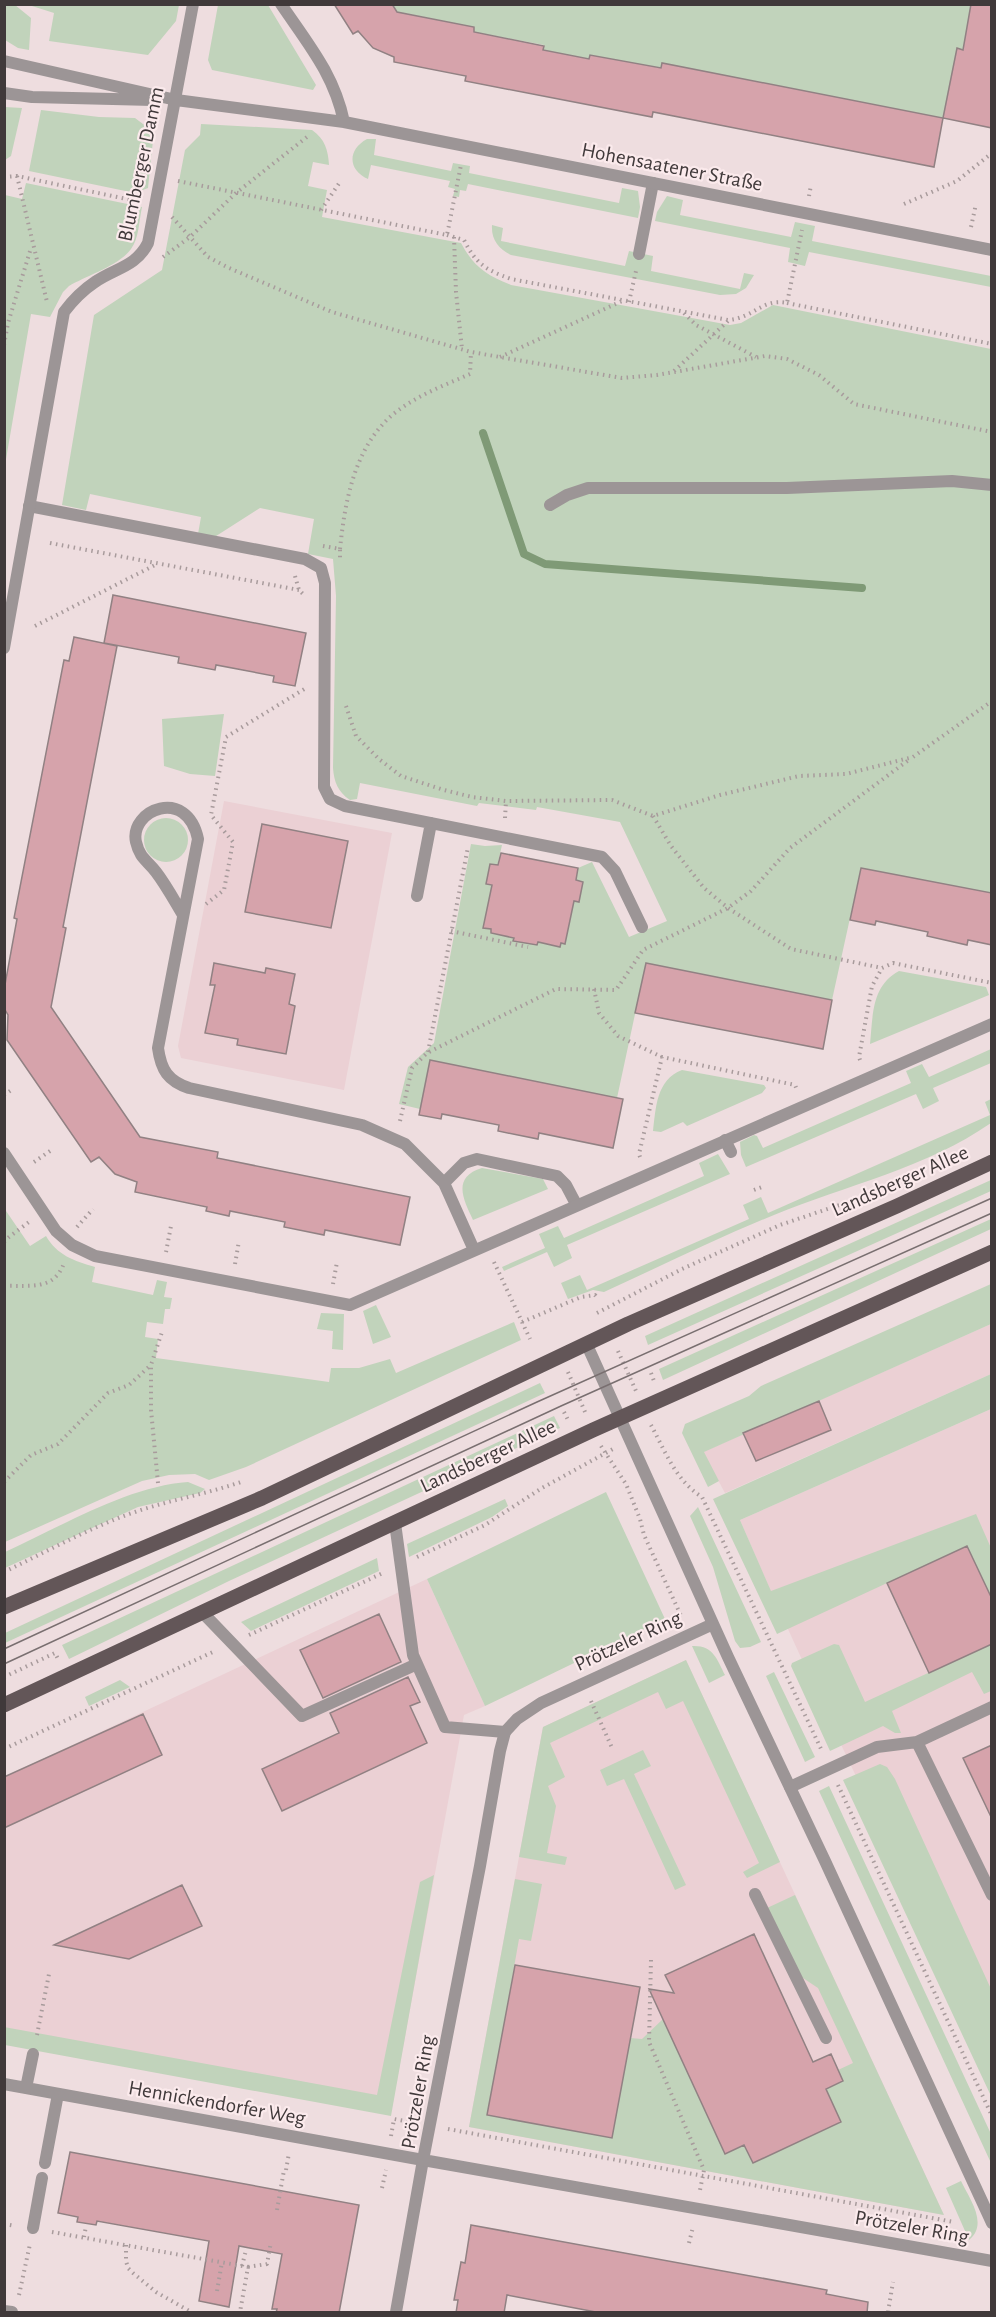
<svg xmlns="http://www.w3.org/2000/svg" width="996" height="2317" font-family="'Alegreya Sans',sans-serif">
<rect width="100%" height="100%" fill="#eedddf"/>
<path fill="#ebd0d4" d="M 224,801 L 392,833 L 344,1090 L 181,1058 L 178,1046 Z
M 991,1324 L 991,1374 L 725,1493 L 703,1452 Z
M 991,1409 L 991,2062 L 837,1736 L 771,1592 L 740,1520 Z
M 427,1579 L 485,1706 L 464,1715 L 391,2113 L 5,2043 L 4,1777 Z
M 686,1660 L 944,2215 L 469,2127 L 543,1727 Z"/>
<path fill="#c1d3bb" d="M 5,4 L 15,5 L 31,18 L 29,50 L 18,48 L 5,40 Z
M 392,4 L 971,5 L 963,50 L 957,49 L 943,118 L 755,81 L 661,68 L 590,55 L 589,59 L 543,50 L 544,45 L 474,32 L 474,27 L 404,13 L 396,16 Z
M 32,5 L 32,4 L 179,5 L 176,21 L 148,55 L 49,41 L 54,13 L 32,6 Z
M 218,5 L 268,5 L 316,85 L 313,90 L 212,70 L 208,60 Z
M 5,107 L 22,108 L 11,156 L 5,160 Z
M 41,110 L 99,117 L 135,118 L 147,127 L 153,140 L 148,188 L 135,193 L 29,171 Z
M 201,124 L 312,130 C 325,139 328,150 329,165 L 313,162 L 308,186 L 327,190 L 322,217 L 461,243 C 474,267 486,275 511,285 L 730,325 L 741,323 L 773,305 L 991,349 L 991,893 L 861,868 L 832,1000 L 646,963 L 617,1098 L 430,1060 L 420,1109 L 399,1104 L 408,1067 L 434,1043 L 471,844 L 485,846 L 502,845 L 483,928 L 491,929 L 491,933 L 514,938 L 514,941 L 536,945 L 538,942 L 560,947 L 561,943 L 565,944 L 574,901 L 579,902 L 583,882 L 576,880 L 578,868 L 592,862 L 629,937 L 667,921 L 620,822 L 537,807 L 536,810 L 479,803 L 477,806 L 360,783 L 357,799 L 350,800 C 338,792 334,782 333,768 L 336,596 L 333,559 L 308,554 L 314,519 L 260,508 L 213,538 L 198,534 L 201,517 L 90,494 L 86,510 L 62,505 L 94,315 L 162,270 L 185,150 L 200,135 Z
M 367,139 L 376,139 L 374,155 L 451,171 L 453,163 L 470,166 L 469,173 L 619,203 L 622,188 L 638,191 L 640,207 L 638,218 L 468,184 L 466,191 L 460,190 L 459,197 L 453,196 L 455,189 L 448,187 L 450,181 L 371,165 L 368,179 C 348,170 347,150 367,139 Z
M 26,183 L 142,207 C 139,220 139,239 131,249 C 120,265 86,276 69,286 L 63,292 L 50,317 L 31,314 L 5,465 L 5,195 L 22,199 Z
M 667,196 L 683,200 L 680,215 L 791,237 L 795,222 L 815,226 L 812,241 L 991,276 L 991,287 L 809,252 L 805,266 L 788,262 L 790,248 L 655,221 L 657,212 Z
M 492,225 L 503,228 L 501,241 L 625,266 L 629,251 L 653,256 L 651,271 L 740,289 L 744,273 L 754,275 L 746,288 L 736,294 L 720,295 L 511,255 C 499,249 491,240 492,225 Z
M 224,714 L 215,776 L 190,774 L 164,766 L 162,719 Z
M144 840a22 22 0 1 1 44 0a22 22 0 1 1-44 0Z
M 899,971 L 986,987 L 989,995 L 870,1044 C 873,1016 871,986 899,971 Z
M 991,1049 L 991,1063 L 933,1088 L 939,1101 L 923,1109 L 916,1094 L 746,1167 L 741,1155 L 740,1142 L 754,1135 L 757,1136 L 763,1148 L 911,1083 L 906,1071 L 922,1064 L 929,1077 Z
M 682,1070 L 764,1085 L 766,1088 L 762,1093 L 687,1126 L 683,1122 L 661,1132 L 653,1131 C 656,1108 656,1080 682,1070 Z
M 991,1099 L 991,1123 C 926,1168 847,1185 774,1215 C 717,1238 661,1266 604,1292 L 593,1290 L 568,1299 L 561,1283 L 580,1275 L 587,1290 L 749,1219 L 743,1205 L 761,1197 L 768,1213 L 990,1115 L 985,1102 Z
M 718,1154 L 730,1174 L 567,1245 L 572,1258 L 554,1267 L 547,1252 L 504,1271 L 502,1267 L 545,1248 L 539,1234 L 558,1226 L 564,1238 L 704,1176 L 699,1163 Z
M 482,1168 L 543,1179 L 548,1189 L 473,1220 C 464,1201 451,1177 482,1168 Z
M 991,1180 L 991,1191 L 648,1345 L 645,1336 Z
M 4,1208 L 30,1246 L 46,1236 C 57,1255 74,1261 95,1267 L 92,1282 L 153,1295 L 157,1280 L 167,1282 L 164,1297 L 172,1298 L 170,1309 L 165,1309 L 163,1324 L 147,1322 L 145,1337 L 158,1339 L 156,1358 L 329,1382 L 331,1368 L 359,1368 L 390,1359 L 396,1373 L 514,1322 L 521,1340 L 246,1467 L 209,1480 L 195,1474 L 169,1475 L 142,1481 L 5,1542 Z
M 991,1219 L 991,1229 L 663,1380 L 659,1369 Z
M 991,1284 L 991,1324 L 704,1452 L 719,1481 L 708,1487 L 682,1433 L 685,1424 L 749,1396 L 761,1386 Z
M 376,1305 L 391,1337 L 373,1344 L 363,1311 Z
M 321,1313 L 344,1314 L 343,1350 L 332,1349 L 333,1331 L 317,1329 Z
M 991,1374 L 991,1409 L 740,1520 L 771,1591 L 976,1514 L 991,1548 L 991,1599 L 967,1546 L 777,1634 L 713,1499 Z
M 540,1383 L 545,1393 L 5,1643 L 5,1633 Z
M 554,1416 L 560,1428 L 229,1581 L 69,1659 L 62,1645 Z
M 188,1482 L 205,1489 L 200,1493 L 138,1507 L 5,1568 L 5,1552 C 60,1527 128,1486 188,1482 Z
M 606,1492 L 665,1619 L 485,1706 L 427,1579 Z
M 505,1499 L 508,1506 L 492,1517 L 409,1557 L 407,1544 Z
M 698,1507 L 761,1642 L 750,1647 L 740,1648 L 735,1641 L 713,1567 L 690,1516 Z
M 377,1558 L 379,1571 L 251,1631 L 241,1622 Z
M 834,1644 L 839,1645 L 865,1702 L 991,1644 L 991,1691 L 984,1694 L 972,1672 L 892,1711 L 901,1733 L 895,1733 L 883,1726 L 830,1751 L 791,1666 L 792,1663 Z
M 692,1646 C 713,1645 717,1659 725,1675 L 709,1683 Z
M 686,1660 L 780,1862 L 747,1878 L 743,1872 L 759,1863 L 683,1701 L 666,1709 L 658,1692 L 550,1743 L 565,1777 L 548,1786 L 556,1806 L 547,1853 L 567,1857 L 565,1865 L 519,1857 L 543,1727 Z
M 774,1672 L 815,1757 L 805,1762 L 766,1676 Z
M 120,1680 L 130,1687 L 89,1706 L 85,1697 Z
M 643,1750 L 651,1766 L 634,1774 L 686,1885 L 675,1890 L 624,1779 L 607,1786 L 600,1770 Z
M 880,1764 L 887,1767 L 895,1779 L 991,1989 L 991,2096 L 843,1780 Z
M 829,1786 L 991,2134 L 991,2163 L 819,1791 Z
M 434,1875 L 391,2116 L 5,2045 L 4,2027 L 377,2095 L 420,1882 Z
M 515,1879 L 542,1884 L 531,1941 L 519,1939 L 488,2115 L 612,2138 L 630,2038 L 642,2039 L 663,2019 L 725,2154 L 744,2145 L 753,2163 L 841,2122 L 826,2089 L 843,2081 L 838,2070 L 853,2063 L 818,1988 L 800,1976 L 767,1908 L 795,1895 L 944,2215 L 469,2127 Z
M 961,2181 C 969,2198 989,2224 969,2240 L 946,2188 Z"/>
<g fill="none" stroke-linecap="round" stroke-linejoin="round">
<path stroke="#7f9a76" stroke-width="8" d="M 483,433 L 524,554 L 545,564 L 862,588"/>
</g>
<path fill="#d6a3ab" stroke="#918183" stroke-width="1.5" d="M 334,4 L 392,4 L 397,12 L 474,27 L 474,32 L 544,46 L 543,50 L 589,59 L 590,55 L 661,68 L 662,63 L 943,118 L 934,167 L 653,112 L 652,117 L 465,81 L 466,76 L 394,62 L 394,57 L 373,48 L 358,31 L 353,34 Z
M 971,4 L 992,4 L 992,128 L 943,118 L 957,48 L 963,50 Z
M 113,595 L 306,633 L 295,686 L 273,682 L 274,676 L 216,665 L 215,670 L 178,663 L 179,657 L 104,643 Z
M 74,637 L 117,646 L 63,927 L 66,928 L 51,1007 L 140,1137 L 218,1152 L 217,1158 L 410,1197 L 400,1245 L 325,1230 L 324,1235 L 284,1227 L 285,1222 L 230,1211 L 229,1216 L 206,1211 L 207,1207 L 135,1192 L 137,1182 L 115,1174 L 99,1157 L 91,1162 L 7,1040 L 8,1015 L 4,1008 L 4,990 L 17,919 L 14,918 L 64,660 L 69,661 Z
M 262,824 L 348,841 L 331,928 L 245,912 Z
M 501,853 L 578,868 L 576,880 L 583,882 L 579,902 L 574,901 L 565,944 L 561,943 L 560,947 L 538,942 L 537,945 L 513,941 L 514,938 L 491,933 L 491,929 L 483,928 L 492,885 L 486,884 L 490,864 L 498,865 Z
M 861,868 L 992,893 L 992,945 L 968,940 L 967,945 L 927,936 L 928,932 L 876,921 L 875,925 L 850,920 Z
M 214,963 L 265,973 L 266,968 L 295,974 L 289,1004 L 295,1006 L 286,1054 L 237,1045 L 238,1039 L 205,1033 L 215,985 L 210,985 Z
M 646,963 L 832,1000 L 823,1049 L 635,1013 Z
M 430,1060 L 623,1099 L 613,1148 L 539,1133 L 538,1139 L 498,1131 L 499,1125 L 442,1114 L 441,1119 L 419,1115 Z
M 819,1401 L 831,1430 L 756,1461 L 743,1433 Z
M 967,1546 L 992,1599 L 992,1644 L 929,1673 L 887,1583 Z
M 379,1614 L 401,1662 L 323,1698 L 300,1650 Z
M 408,1677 L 420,1702 L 410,1706 L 427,1743 L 282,1811 L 262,1769 L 339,1733 L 330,1713 Z
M 143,1714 L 162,1755 L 4,1828 L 4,1777 Z
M 992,1745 L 992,1819 L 963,1758 Z
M 182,1885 L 202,1926 L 129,1959 L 54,1945 Z
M 754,1934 L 813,2062 L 831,2054 L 843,2081 L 826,2089 L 841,2122 L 753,2163 L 744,2145 L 725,2154 L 649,1989 L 674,1993 L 665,1975 Z
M 515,1965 L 640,1987 L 612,2138 L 487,2115 Z
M 70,2152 L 359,2205 L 339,2313 L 276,2313 L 277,2309 L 272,2309 L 282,2254 L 239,2246 L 229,2307 L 199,2301 L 209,2241 L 97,2221 L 96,2225 L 77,2222 L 78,2217 L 58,2213 Z
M 471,2225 L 827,2290 L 826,2294 L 868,2302 L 867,2313 L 601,2313 L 507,2295 L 504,2313 L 456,2313 L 458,2300 L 454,2300 L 461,2262 L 465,2263 Z"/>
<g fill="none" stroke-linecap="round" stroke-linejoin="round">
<path stroke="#a89b9c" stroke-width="4" stroke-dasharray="1.5 4.5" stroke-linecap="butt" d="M 17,176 L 47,302
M 4,177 L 17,176 L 136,201
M 178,181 L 447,235 L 461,165
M 809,196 L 811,185
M 904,204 L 957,181 L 992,153
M 321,210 L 340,182
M 172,217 L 208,257 L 229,268 L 332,312 L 471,352 L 622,378 L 657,375 L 765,356 L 787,359 L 819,375 L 854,404 L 992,432
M 971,227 L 976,204
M 447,235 L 464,240 C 476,264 486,270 511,279 L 728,320 C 754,318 762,298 787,303 L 802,230
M 454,237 L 456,292 L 462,349
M 163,257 L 190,237 L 236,193 L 307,137
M 629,302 L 636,271
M 787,303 L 992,344
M 684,313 L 696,325 L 756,357
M 4,345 L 8,323 L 31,248
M 500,357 L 622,301
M 674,371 L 728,321
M 50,543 L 299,590
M 323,546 L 340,549 L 340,560
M 340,549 C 345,500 355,444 396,412 C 418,395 445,385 470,374 L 471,352
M 295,576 L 299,590 L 305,596
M 35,626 L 157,564
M 346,706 L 356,736 L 379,759 L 401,776 L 444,790 L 472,797 L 506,801 L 612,800 L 653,816 L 720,795 L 799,776 L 846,774 L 913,757 L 992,701
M 653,816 L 671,846 L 704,888 L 728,908 L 791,949 L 882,968
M 505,818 L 506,801
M 206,904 L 224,890 L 233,842 L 211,815 L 226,737 L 306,688
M 451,931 L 528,947
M 594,989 L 599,1013 L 618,1036 L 662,1057
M 428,1052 L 468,847
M 860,1060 L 859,1057 L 872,986 L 882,968 L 893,963 L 992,983
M 4,1095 L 13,1089
M 400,1121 L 412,1068 L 427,1053 L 556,989 L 616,990 L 643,950 L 728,908 L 751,891 L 790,848 L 910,759
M 640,1157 L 639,1154 L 662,1057 L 795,1085 L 797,1090
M 34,1162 L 53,1149
M 754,1190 L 762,1187
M 77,1227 L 93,1209
M 4,1242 L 9,1237 L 29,1222
M 166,1252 L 171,1226
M 494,1262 L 530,1339
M 235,1264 L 239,1241
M 333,1284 L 337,1262
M 4,1286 C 30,1285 54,1291 64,1263
M 597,1313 L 682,1269 L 780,1225 L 854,1200
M 522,1322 L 581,1297 L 595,1295 L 598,1299
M 618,1351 L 636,1391
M 568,1372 L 585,1412
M 651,1373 L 654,1381
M 564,1412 L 568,1420
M 651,1425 C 665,1451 676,1481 702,1497 L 822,1751
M 601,1446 L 626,1484 L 640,1519 L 644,1535 L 682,1618
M 4,1482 L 31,1455 L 58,1444 L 108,1393 L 129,1385 L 151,1365
M 158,1483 L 151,1410 L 151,1365 L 162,1332
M 417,1557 L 485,1525 L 542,1488 L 613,1449
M 4,1572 C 50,1550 96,1524 144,1509 C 176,1499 209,1493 241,1482
M 249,1635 L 383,1573
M 4,1677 L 55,1653 L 58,1659
M 591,1701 L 613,1750
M 4,1749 L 215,1651
M 838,1785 L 992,2116
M 651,1960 L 649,2042 L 704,2170 L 700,2190
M 37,2035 L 49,1974
M 448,2129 L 954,2222
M 391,2136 L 394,2119 L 411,2122
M 286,2170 L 289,2153
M 382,2188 L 386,2170
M 277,2210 L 284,2170
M 4,2224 L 15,2226
M 52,2232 L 248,2267 L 240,2312
M 84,2237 L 86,2226
M 689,2243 L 693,2227
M 126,2245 L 126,2261 L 128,2268 L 133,2273 L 156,2292 L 191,2312
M 242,2266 L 246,2250
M 248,2267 L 267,2264 L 271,2242
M 217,2291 L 222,2262
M 19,2295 L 30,2244
M 888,2312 L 893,2282"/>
<path stroke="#9c9596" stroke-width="12" d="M 639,254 L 653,183
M 550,505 L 567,495 L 588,488 L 787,488 L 952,481 L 992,485
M 29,506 L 305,559 L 321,568 L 325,583 L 324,787 L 330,799 L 345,806 L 602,857 L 615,871 L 642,927
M 417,896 L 431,823
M 183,915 C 174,900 166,885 156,872 C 147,860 140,859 136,842 C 129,810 187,786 198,839 L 158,1048 C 161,1070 168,1081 189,1088 L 362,1125 L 405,1144 L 444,1183 L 474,1250
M 725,1140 L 731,1152
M 444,1183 L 464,1163 L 477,1159 L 557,1176 L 566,1185 L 576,1204
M 395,1523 L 413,1655 L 445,1727 L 505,1732
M 203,1613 L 302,1716 L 417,1664
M 917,1742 L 992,1895
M 790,1787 L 877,1747 L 917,1742 L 992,1707
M 755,1894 L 826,2038
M 4,2084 L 423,2160 L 396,2312
M 26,2088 L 33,2054
M 45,2163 L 58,2094
M 33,2228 L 42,2178
M 4,2311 L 12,2312"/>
<path stroke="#9c9596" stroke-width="12" d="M 281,4 C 308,44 334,74 344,122
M 4,61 L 176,100 L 344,122 L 992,250
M 4,93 L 32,97 L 153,100
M 4,648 L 64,312 C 73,300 83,290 95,282 C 115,268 136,267 148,243 L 193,4
M 4,1153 L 56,1231 L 72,1245 L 95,1256 L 350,1305 L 992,1024
M 587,1345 L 728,1657 L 825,1861 L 992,2223
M 713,1624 L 541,1703 L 517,1719 L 505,1732 L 500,1751 L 480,1866 L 423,2160 L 992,2261"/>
<path stroke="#635658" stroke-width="15" d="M 4,1607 L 262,1498 L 628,1324 L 897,1206 L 992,1162
M 4,1705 L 593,1430 L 992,1252"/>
<path stroke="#796f70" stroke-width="1.5" d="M 4,1649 L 537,1402 L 992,1198
M 4,1664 L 561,1406 L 992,1213"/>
</g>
<g text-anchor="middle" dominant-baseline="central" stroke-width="4.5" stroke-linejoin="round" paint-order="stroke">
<g font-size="21" fill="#40393a" stroke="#fbeaec">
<text transform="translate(141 164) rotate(-78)">Blumberger Damm</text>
<text transform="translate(672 167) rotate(11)">Hohensaatener Straße</text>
<text transform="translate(900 1181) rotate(-24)">Landsberger Allee</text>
<text transform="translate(488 1456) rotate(-25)">Landsberger Allee</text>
<text transform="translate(628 1641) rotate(-25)">Prötzeler Ring</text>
<text transform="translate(418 2092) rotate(-80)">Prötzeler Ring</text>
<text transform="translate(217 2103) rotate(10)">Hennickendorfer Weg</text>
<text transform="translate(912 2227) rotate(10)">Prötzeler Ring</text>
</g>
</g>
<rect width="996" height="2317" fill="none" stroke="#40393a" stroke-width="12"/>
</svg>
